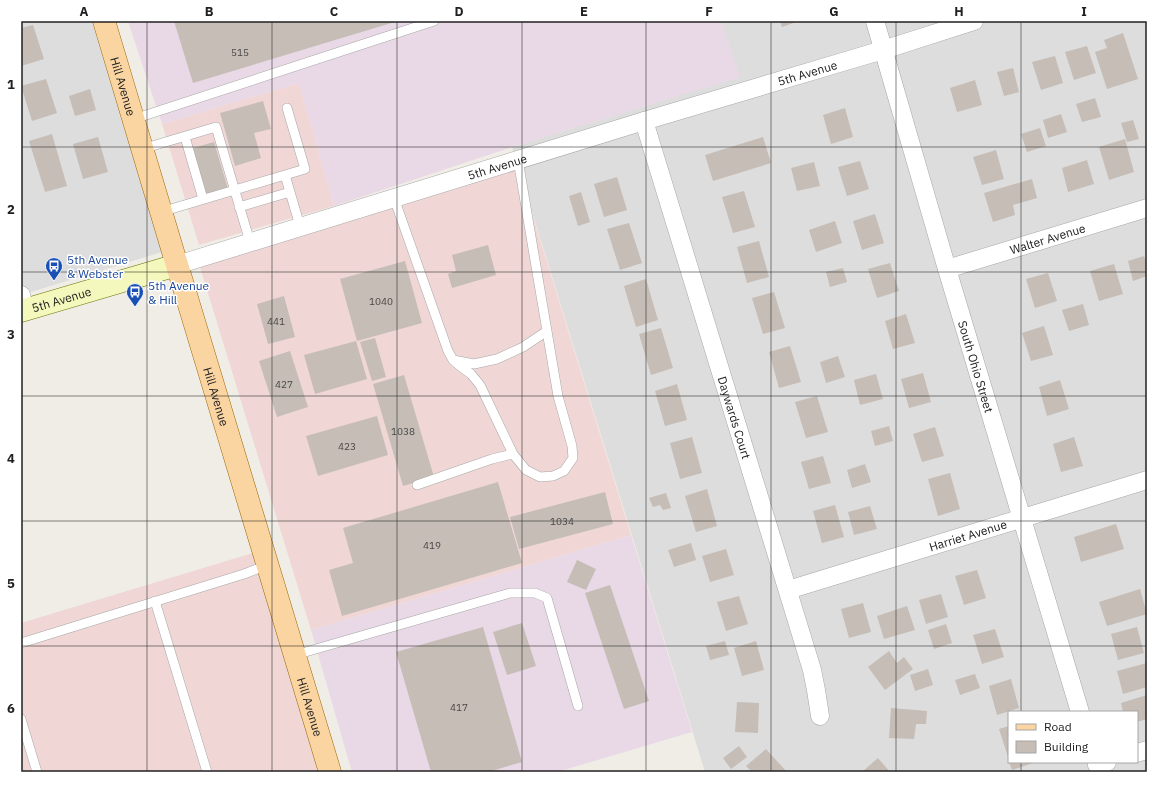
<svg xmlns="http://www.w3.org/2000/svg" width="1168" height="793" font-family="'IBM Plex Sans',sans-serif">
<rect width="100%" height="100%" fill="#f0ede6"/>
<path fill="#dedddd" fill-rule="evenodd" d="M 21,21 L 92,21 L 162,252 L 21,295 Z
M 721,21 L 1147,21 L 1147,772 L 705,772 L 512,147 L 739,77 ZM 1009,712 L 1137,712 L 1137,762 L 1009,762 Z"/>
<path fill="#f0d7d6" d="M 299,83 L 334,206 L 199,245 L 162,124 Z
M 518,168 L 631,535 L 311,630 L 200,267 Z
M 256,552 L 319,772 L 21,772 L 21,623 Z"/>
<path fill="#e9d8e6" d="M 128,21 L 721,21 L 740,77 L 512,147 L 334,206 L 299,83 L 162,124 Z
M 631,535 L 692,732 L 557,772 L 352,772 L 311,630 Z"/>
<path fill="#c5bdb6" d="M 174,21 L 398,21 L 193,83 Z
M 780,21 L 799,21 L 782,27 Z
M 33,25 L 44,59 L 21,66 L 21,28 Z
M 1123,33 L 1138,79 L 1107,89 L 1095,52 L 1107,48 L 1104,40 Z
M 1087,46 L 1096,73 L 1074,80 L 1065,52 Z
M 1055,56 L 1063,83 L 1041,90 L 1032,62 Z
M 1013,68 L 1019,92 L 1004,96 L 997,72 Z
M 46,79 L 57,113 L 32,121 L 21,86 Z
M 975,80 L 982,105 L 957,112 L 950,88 Z
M 90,89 L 96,110 L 75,116 L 69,96 Z
M 1095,98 L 1101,117 L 1082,122 L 1076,104 Z
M 263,101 L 271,129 L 254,133 L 261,158 L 235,166 L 220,113 Z
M 845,108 L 853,137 L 831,144 L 823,115 Z
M 1061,114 L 1067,132 L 1048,138 L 1043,120 Z
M 1133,120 L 1139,139 L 1127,142 L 1121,123 Z
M 1040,128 L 1046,146 L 1027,152 L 1021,134 Z
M 52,134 L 67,186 L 45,192 L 29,141 Z
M 98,137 L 108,172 L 83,179 L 73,144 Z
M 763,137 L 771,163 L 713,181 L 705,155 Z
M 1125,139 L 1134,172 L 1109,180 L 1099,147 Z
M 214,142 L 228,189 L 207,196 L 193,148 Z
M 996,150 L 1004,179 L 982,185 L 973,157 Z
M 1087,160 L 1094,184 L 1068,192 L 1062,168 Z
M 860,161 L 869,189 L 847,196 L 838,167 Z
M 814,162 L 820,186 L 797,191 L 791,168 Z
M 617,177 L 627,210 L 604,217 L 594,184 Z
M 1032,179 L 1037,198 L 1013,205 L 1015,215 L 993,222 L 984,193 Z
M 744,191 L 755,227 L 733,233 L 722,197 Z
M 581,192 L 590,222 L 578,226 L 569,196 Z
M 875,214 L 884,243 L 862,250 L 853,221 Z
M 835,221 L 842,243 L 816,252 L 809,230 Z
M 629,223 L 642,263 L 620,270 L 607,229 Z
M 759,241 L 769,277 L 747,283 L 737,247 Z
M 488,245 L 496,275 L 452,288 L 448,274 L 456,271 L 452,255 Z
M 1144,256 L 1147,264 L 1147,276 L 1133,281 L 1128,261 Z
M 405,261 L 422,323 L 357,341 L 340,279 Z
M 890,263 L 899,291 L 877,298 L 868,269 Z
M 1114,264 L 1123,294 L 1099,301 L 1090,271 Z
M 843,268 L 847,282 L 830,287 L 826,272 Z
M 1048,273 L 1057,301 L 1035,308 L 1026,279 Z
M 646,279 L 658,320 L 636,327 L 624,286 Z
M 774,292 L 785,328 L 763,334 L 752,298 Z
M 284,296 L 295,337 L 268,344 L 257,304 Z
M 1083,304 L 1089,325 L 1069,331 L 1062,310 Z
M 906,314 L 915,343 L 893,349 L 885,321 Z
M 1044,326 L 1053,355 L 1031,361 L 1022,333 Z
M 661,328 L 673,368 L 651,375 L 639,334 Z
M 375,338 L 386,377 L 372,381 L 360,342 Z
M 356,341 L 367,379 L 315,394 L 304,355 Z
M 790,346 L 801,382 L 779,388 L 769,352 Z
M 290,351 L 308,407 L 277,417 L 259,361 Z
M 838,356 L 845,377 L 826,383 L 820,362 Z
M 923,373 L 931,402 L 909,408 L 901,379 Z
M 876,374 L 883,399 L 860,405 L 854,380 Z
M 404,375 L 434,477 L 403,486 L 373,384 Z
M 1060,380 L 1069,409 L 1047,416 L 1039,387 Z
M 677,384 L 687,420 L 665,426 L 655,391 Z
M 817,396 L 828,432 L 806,438 L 795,402 Z
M 377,416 L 388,455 L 318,476 L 306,436 Z
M 889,426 L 893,441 L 875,446 L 871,431 Z
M 935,427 L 944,456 L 922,462 L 913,434 Z
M 692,437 L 702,473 L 680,479 L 670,443 Z
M 1074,437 L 1083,466 L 1061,472 L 1053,444 Z
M 823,456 L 831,483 L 809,489 L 801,462 Z
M 865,464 L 871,482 L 852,488 L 847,470 Z
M 950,473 L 960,509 L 938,516 L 928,479 Z
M 498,482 L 522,563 L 342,616 L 329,570 L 353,563 L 343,528 Z
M 707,489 L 717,526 L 696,532 L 685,496 Z
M 605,492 L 613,524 L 519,549 L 510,517 Z
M 666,493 L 671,508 L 663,510 L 660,505 L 653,507 L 649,498 Z
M 835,505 L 844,537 L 822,543 L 813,511 Z
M 870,506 L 877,529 L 854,535 L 848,512 Z
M 1116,524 L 1124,549 L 1081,562 L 1074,537 Z
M 691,543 L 696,560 L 674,567 L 668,550 Z
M 726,549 L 734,575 L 710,582 L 702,556 Z
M 577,560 L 596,569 L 586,590 L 567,582 Z
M 977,570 L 986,598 L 964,605 L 955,576 Z
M 610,585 L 649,701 L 624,709 L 585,593 Z
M 1140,589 L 1147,614 L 1107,626 L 1099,602 Z
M 941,594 L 948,617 L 926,624 L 919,600 Z
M 739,596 L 748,624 L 726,631 L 717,602 Z
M 863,603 L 871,632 L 849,638 L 841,609 Z
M 907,606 L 915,630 L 884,639 L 877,616 Z
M 522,623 L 536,666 L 507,675 L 493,632 Z
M 946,624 L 952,643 L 934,649 L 928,630 Z
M 483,627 L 522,762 L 488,772 L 431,772 L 396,652 Z
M 1137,627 L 1144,653 L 1118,660 L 1111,634 Z
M 995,629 L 1004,657 L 982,664 L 973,635 Z
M 725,641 L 729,655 L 710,660 L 706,646 Z
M 756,641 L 764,670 L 742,676 L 734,648 Z
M 889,651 L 897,663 L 904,657 L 913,669 L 885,690 L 868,667 Z
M 1147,663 L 1147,687 L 1123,694 L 1117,671 Z
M 928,669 L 933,685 L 915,691 L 910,675 Z
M 975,674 L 980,688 L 960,695 L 955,680 Z
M 1011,679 L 1019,708 L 997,715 L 989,686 Z
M 1147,695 L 1147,719 L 1137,722 L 1137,712 L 1123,712 L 1121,703 Z
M 737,702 L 759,703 L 758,733 L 735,732 Z
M 891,708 L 927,711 L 926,724 L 916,724 L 914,739 L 889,738 Z
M 1009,726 L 1009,760 L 999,729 Z
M 739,746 L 747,757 L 731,769 L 723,758 Z
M 766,749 L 787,772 L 752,772 L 746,766 Z
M 878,758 L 890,772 L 862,772 Z
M 1009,762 L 1036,762 L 1012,770 Z"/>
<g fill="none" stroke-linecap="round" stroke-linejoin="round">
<g stroke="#a7a7a7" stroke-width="10">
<path id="lane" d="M 287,108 L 305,169 L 285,175 L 300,226
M 134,119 L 434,21
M 185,137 L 203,199
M 142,149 L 216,127 L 250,242
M 394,198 L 448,351 L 453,360 L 460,366 L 471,374 L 480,385 L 513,454
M 239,207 L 290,192
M 161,212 L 285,175
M 453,360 L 474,364 L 497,359 L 523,347 L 547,331
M 417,485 L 492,459 L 513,454 L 526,470 L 540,477 L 553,476 L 564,471 L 573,458 L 572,446 L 558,396 L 518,160
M 155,601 L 207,772
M 21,643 L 244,574 L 267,565
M 295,655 L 510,593 L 535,593 L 547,598 L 578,706
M 21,719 L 37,772"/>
</g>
<g stroke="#a7a7a7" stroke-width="19">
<g id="street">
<path id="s1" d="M 875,21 L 947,269 L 1080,712"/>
<path id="s2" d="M 644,121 L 812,670 L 816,690 L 820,716"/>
<path id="s3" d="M 177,265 L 644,121 L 883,50 L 974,21"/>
<path id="s4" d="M 947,269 L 1147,208"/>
<path d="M 21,295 L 25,310"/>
<path id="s5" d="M 788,590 L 1147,480"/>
<path d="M 1137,753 L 1147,750"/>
<path d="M 1097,765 L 1107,762"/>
</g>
</g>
<g stroke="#6a7607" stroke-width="23">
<g id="secondary">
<path id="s6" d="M 21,311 L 177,265"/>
</g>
</g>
<g stroke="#986603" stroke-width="23">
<g id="primary">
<path id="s7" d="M 104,21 L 177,265 L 330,772"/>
</g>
</g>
<use href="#lane" stroke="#fff" stroke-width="9"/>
<use href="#street" stroke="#fff" stroke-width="18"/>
<use href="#secondary" stroke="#f5f8bc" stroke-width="22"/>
<use href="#primary" stroke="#fad4a1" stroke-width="22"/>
</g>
<path fill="none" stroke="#202020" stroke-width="1" stroke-opacity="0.55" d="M 147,21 L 147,772M 272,21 L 272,772M 397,21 L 397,772M 522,21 L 522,772M 646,21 L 646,772M 771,21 L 771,772M 896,21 L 896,772M 1021,21 L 1021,712M 21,147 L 1147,147M 21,272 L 1147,272M 21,396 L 1147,396M 21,521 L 1147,521M 21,646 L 1147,646M 1021,762 L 1021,772"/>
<defs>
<g id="bus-pin" transform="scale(0.9)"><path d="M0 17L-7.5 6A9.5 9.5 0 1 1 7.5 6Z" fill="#1a4fb4" stroke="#fff"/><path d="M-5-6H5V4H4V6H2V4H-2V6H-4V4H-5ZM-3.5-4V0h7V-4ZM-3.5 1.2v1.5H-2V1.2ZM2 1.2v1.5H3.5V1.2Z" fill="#fff"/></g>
</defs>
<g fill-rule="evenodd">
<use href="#bus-pin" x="54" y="266"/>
<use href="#bus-pin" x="135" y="292"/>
</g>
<g text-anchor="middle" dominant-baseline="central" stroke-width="3" stroke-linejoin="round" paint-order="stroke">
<g font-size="10" fill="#494746">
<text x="240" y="52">515</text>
<text x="381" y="301">1040</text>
<text x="276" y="321">441</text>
<text x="284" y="384">427</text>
<text x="403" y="431">1038</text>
<text x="347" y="446">423</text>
<text x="562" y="521">1034</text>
<text x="432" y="545">419</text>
<text x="459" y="707">417</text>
</g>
<g font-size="12" fill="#202020" stroke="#fff">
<text stroke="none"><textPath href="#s3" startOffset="659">5th Avenue</textPath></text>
<text stroke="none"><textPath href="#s7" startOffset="68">Hill Avenue</textPath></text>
<text stroke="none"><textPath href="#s3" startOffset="335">5th Avenue</textPath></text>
<text stroke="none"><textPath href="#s4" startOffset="105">Walter Avenue</textPath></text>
<text stroke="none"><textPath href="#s6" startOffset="42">5th Avenue</textPath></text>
<text stroke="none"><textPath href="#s1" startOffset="360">South Ohio Street</textPath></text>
<text stroke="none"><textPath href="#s7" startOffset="392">Hill Avenue</textPath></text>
<text stroke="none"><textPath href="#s2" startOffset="310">Daywards Court</textPath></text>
<text stroke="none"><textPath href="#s5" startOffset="188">Harriet Avenue</textPath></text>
<text stroke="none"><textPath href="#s7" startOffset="716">Hill Avenue</textPath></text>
</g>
<g font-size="12" fill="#164399" stroke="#fff" text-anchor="start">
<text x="67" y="259">5th Avenue<tspan x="67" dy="14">&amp; Webster</tspan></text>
<text x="148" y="285">5th Avenue<tspan x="148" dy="14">&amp; Hill</tspan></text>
</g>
</g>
<rect width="1168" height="793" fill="none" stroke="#ffffff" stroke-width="44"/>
<rect x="1008" y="711" width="130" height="52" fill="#ffffff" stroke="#a6a6a6"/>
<rect x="1016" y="724" width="20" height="6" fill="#fad4a1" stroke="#a6a6a6"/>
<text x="1044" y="731" font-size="12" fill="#202020">Road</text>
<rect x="1016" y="741" width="20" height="12" fill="#c5bdb6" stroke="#a6a6a6"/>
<text x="1044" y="751" font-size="12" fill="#202020">Building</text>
<rect x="22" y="22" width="1124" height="749" fill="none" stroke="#202020" stroke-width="1.5"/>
<g font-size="13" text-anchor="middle" font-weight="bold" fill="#202020">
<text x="84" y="16">A</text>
<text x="209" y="16">B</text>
<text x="334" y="16">C</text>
<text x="459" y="16">D</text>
<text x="584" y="16">E</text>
<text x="709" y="16">F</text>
<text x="834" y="16">G</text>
<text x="959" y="16">H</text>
<text x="1084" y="16">I</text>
<text x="11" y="89">1</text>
<text x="11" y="214">2</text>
<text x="11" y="339">3</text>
<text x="11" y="463">4</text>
<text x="11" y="588">5</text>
<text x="11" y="713">6</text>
</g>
</svg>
